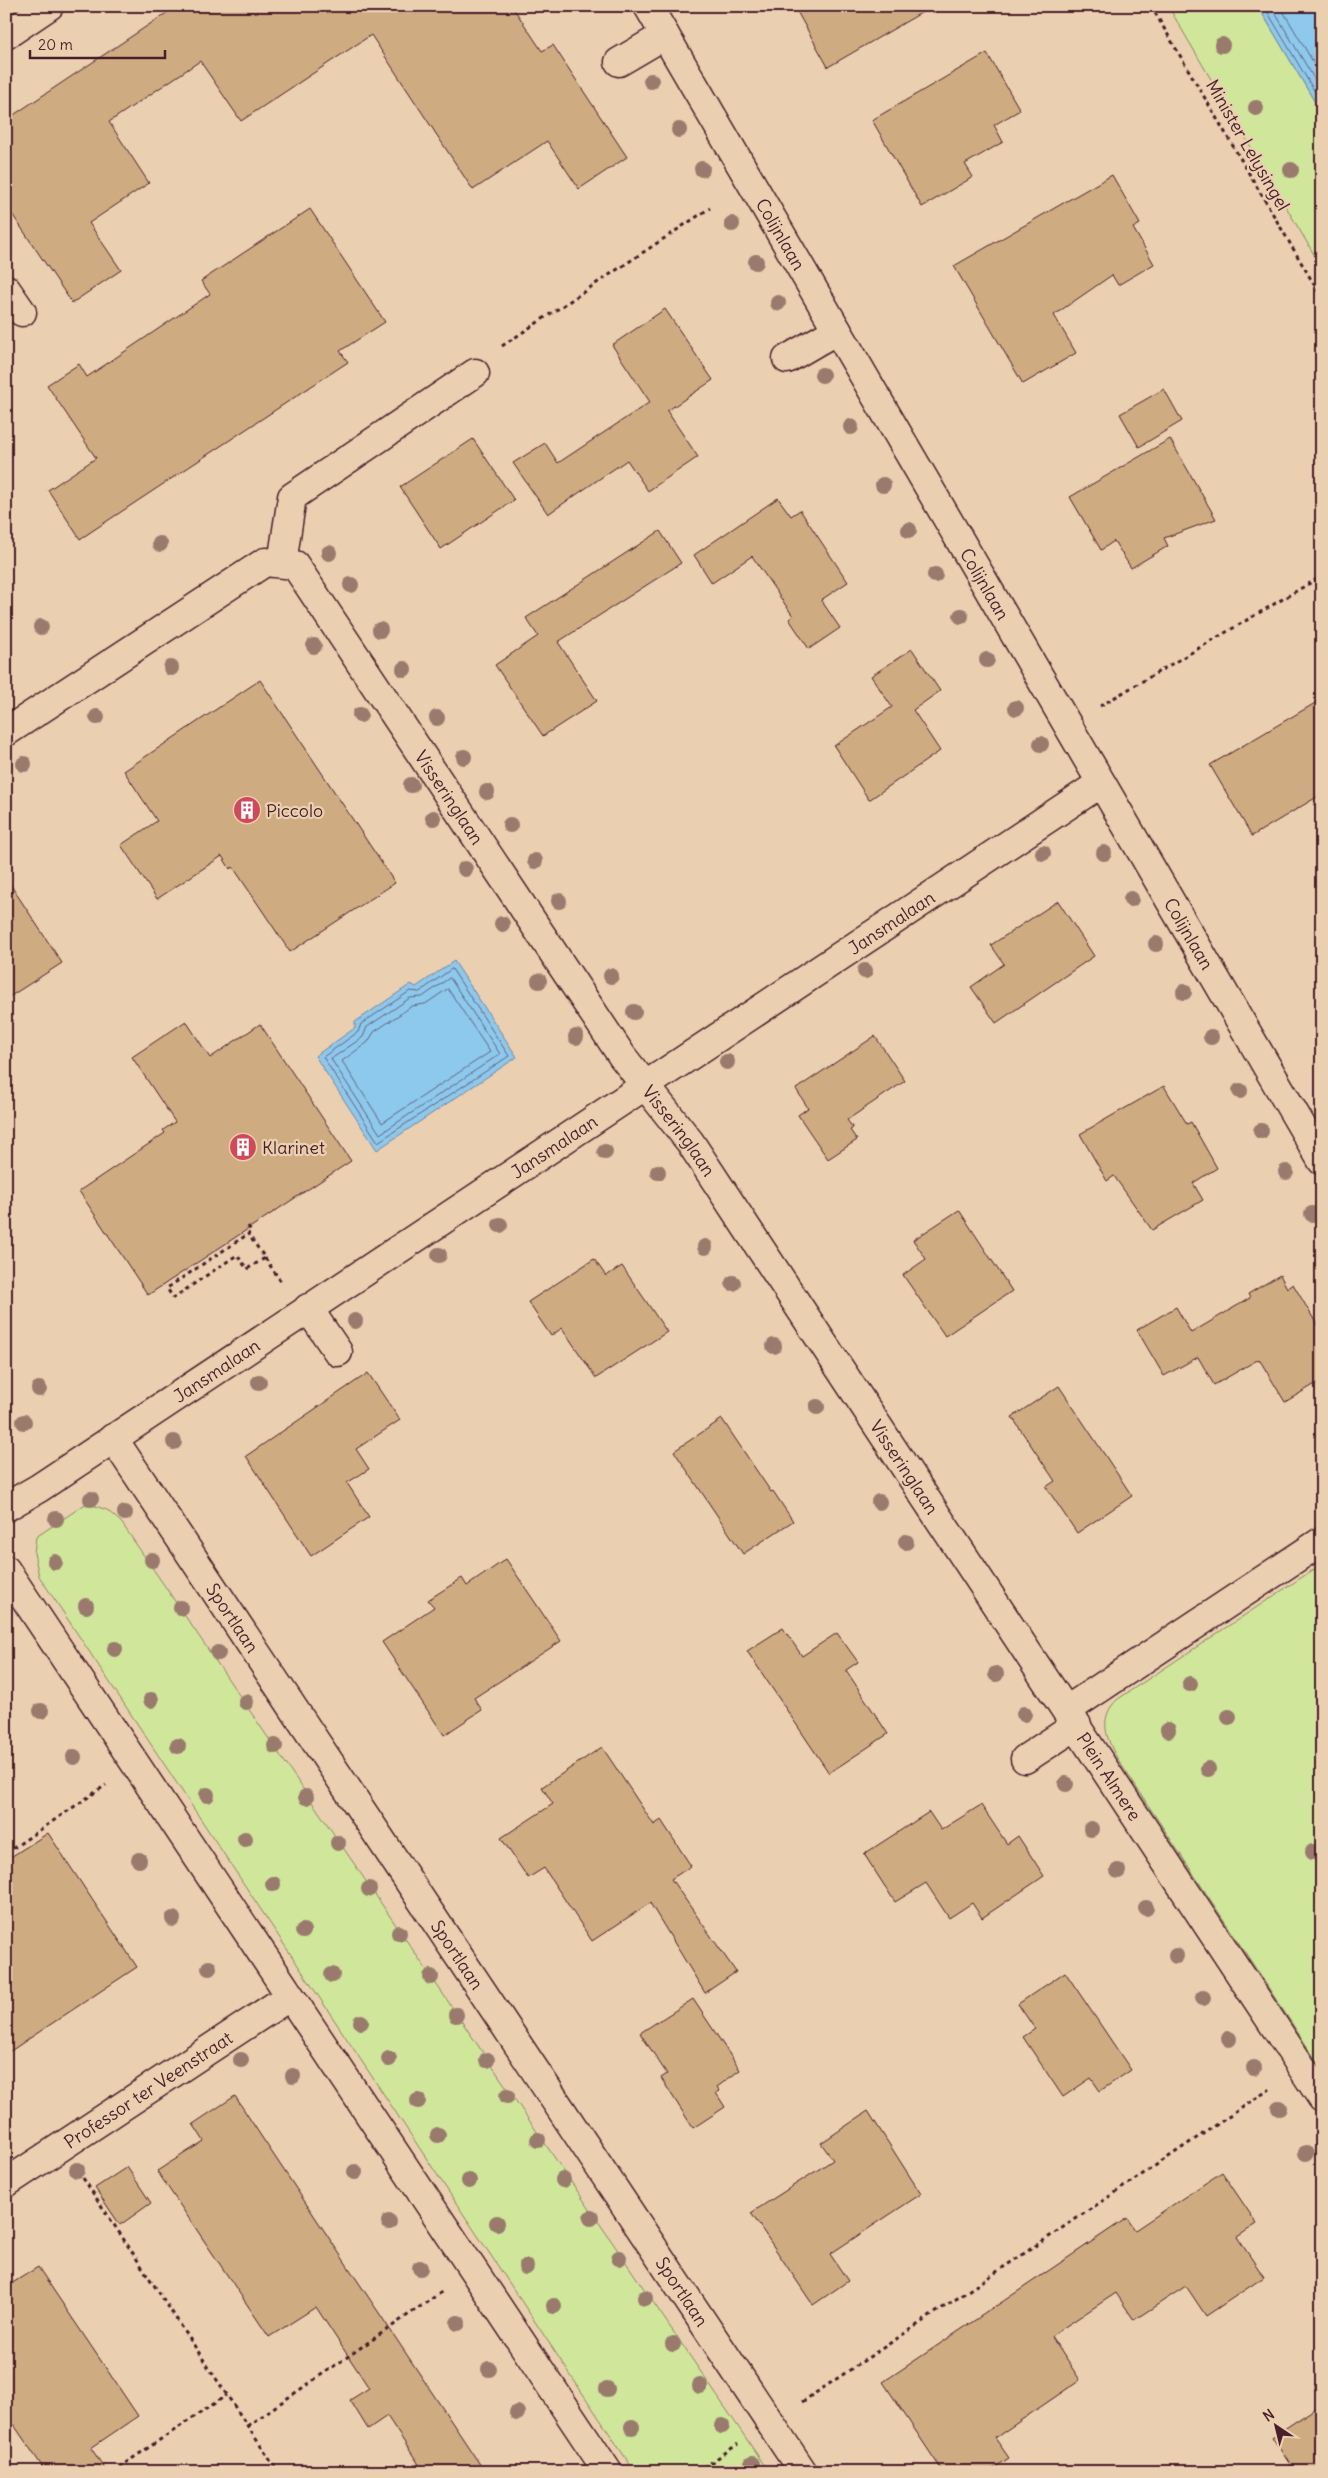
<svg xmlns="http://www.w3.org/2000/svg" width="1328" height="2478" font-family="Delius,sans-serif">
<rect width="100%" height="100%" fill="#ead0b1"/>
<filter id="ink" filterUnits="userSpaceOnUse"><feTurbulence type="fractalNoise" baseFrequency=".02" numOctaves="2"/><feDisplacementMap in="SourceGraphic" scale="10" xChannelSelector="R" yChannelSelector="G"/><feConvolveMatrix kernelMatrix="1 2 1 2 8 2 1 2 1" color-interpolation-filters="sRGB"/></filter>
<g filter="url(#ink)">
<path fill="#d0e69b" stroke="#8d8263" d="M 1168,6 L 1258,6 L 1322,114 L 1322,268 Z
M 87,1503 L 107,1510 L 121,1522 L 769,2472 L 635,2472 L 39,1576 L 34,1553 L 36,1537 Z
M 1322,1564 L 1322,2069 L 1117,1758 C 1106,1738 1098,1717 1118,1699 Z"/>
<path fill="#8dc8ed" stroke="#72849f" d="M 1258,6 L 1322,6 L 1322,114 Z
M 454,961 L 517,1057 L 377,1150 L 315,1056 L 355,1028 L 355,1022 L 411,984 L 416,987 Z"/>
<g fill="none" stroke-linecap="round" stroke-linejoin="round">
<path stroke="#656379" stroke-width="1" d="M 1264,6 L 1322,104
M 1271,6 L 1322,92
M 1280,6 L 1322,77
M 452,969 L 509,1056 L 378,1142 L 323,1057 L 358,1032 L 361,1024 L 410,991 L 419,992 Z
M 450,978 L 500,1054 L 380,1134 L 331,1059 L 363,1037 L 367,1027 L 410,998 L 422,997 Z
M 448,989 L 490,1052 L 382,1123 L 342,1061 L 368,1042 L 374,1032 L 412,1006 L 425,1004 Z"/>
</g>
<path fill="#ceab81" stroke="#4a1f2b" d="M 177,6 L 512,6 L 542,51 L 553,45 L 627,157 L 579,189 L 547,141 L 473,190 L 371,35 L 241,121 L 200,61 L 109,122 L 149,183 L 89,223 L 121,270 L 72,303 L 6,205 L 6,120 Z
M 794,6 L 933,6 L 828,67 Z
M 987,53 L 1020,110 L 994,125 L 1003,142 L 965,164 L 973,177 L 922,207 L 872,120 Z
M 1112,175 L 1140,224 L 1133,228 L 1154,264 L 1118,285 L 1112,275 L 1054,315 L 1076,353 L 1023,384 L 954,266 Z
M 310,209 L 385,322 L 340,351 L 348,362 L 80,539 L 48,490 L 96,458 L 47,385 L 79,364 L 87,377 L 210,294 L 201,281 Z
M 665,309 L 713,380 L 667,411 L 698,457 L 648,491 L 627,460 L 548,514 L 513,463 L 545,443 L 558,463 L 650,402 L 612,345 Z
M 1164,389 L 1182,421 L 1139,447 L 1120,414 Z
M 473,439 L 514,500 L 441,549 L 400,487 Z
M 1170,439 L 1216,519 L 1164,538 L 1168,546 L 1131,568 L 1114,541 L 1101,550 L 1070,497 Z
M 778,498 L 791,516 L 800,510 L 848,582 L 821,600 L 840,628 L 809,649 L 789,619 L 793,616 L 752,556 L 712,583 L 694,555 Z
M 660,531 L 681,563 L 558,642 L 597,701 L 543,736 L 495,665 L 538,636 L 526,618 Z
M 912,649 L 940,691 L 913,710 L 940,751 L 869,800 L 834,746 L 892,707 L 871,676 Z
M 260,680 L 395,883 L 290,952 L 233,867 L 230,869 L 222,856 L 157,899 L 121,845 L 157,821 L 124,771 Z
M 1322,699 L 1322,794 L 1252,836 L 1210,765 Z
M 6,878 L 62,963 L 6,999 Z
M 1058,901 L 1094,956 L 996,1023 L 971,987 L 1004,964 L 991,945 Z
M 186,1021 L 210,1058 L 260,1024 L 351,1161 L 148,1295 L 79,1191 L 165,1133 L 163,1130 L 175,1122 L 132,1057 Z
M 875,1036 L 905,1081 L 847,1120 L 853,1128 L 850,1130 L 857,1140 L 828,1159 L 798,1115 L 808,1108 L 796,1089 Z
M 1164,1086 L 1187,1124 L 1191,1122 L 1217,1168 L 1193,1183 L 1203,1200 L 1152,1230 L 1114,1176 L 1107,1181 L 1080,1134 Z
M 959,1210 L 1012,1291 L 945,1336 L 903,1275 L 926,1259 L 913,1240 Z
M 594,1259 L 606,1276 L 622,1266 L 667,1332 L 596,1378 L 562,1328 L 551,1336 L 528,1302 Z
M 1280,1275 L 1287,1288 L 1293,1284 L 1322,1333 L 1322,1380 L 1285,1402 L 1259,1359 L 1214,1385 L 1198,1357 L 1164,1376 L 1137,1330 L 1176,1307 L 1191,1333 L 1250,1298 L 1248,1294 Z
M 368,1373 L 400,1420 L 356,1449 L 369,1469 L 347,1483 L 369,1517 L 311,1556 L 246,1456 Z
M 1059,1386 L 1132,1496 L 1077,1533 L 1046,1487 L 1055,1481 L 1012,1417 Z
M 722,1419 L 771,1492 L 773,1491 L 793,1521 L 743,1554 L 674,1451 Z
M 506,1559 L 561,1641 L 474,1698 L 482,1710 L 444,1735 L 382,1642 L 434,1607 L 428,1600 L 462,1578 L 467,1586 Z
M 783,1628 L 802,1656 L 837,1633 L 858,1662 L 846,1670 L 888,1734 L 829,1773 L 747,1651 Z
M 602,1747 L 654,1825 L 661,1820 L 691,1866 L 671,1879 L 736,1972 L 705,1993 L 650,1903 L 592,1941 L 544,1868 L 528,1878 L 501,1838 L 553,1804 L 542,1787 Z
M 981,1805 L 1007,1844 L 1018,1836 L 1044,1876 L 982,1918 L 972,1903 L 949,1918 L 926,1883 L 895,1902 L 864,1854 L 929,1812 L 941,1830 Z
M 48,1833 L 137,1967 L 6,2054 L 6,1860 Z
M 1065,1972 L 1131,2070 L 1100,2091 L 1091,2078 L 1063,2097 L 1023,2037 L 1035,2029 L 1018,2004 Z
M 693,1999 L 740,2070 L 717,2087 L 720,2091 L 716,2093 L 725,2107 L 693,2128 L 661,2078 L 667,2074 L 640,2033 Z
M 235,2096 L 259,2133 L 485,2472 L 424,2472 L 387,2416 L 368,2429 L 350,2400 L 369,2388 L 316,2307 L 269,2337 L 157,2171 L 204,2141 L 193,2124 Z
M 868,2111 L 921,2194 L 830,2254 L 848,2281 L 813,2305 L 751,2213 L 833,2160 L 821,2143 Z
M 127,2167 L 151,2203 L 120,2225 L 95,2188 Z
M 1222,2172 L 1257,2224 L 1237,2237 L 1264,2277 L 1206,2316 L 1186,2286 L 1134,2320 L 1116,2293 L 1051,2336 L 1080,2380 L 995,2438 L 1009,2458 L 988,2472 L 943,2472 L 883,2382 L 1127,2218 L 1135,2230 Z
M 38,2267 L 138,2416 L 91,2448 L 107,2472 L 46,2472 L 14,2425 L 6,2425 L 6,2287 Z
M 1322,2404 L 1322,2472 L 1295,2472 L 1272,2437 Z"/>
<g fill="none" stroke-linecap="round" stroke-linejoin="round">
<g stroke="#4a1f2b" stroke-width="31">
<path id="lane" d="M 619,62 L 665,35
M 787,359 L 837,330
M 308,1308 L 338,1352
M 1025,1759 L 1077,1725"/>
</g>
<g stroke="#4a1f2b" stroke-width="31">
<g id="street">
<path id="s1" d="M 648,6 L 1322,1161"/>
<path d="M 6,35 L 49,6"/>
<path d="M 6,289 L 22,312"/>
<path d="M 282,563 L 292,497 L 475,373"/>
<path id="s2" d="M 6,732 L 265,562 L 295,565 L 622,1056 L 690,1142 L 1322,2098"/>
<path id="s3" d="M 113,1438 L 803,2472"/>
<path id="s4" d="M 6,1507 L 39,1488 L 1101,783"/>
<path d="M 6,1570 L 608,2472"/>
<path d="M 1067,1710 L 1322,1541"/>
<path id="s5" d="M 6,2183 L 290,1996"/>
</g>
</g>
<path stroke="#4a1f2b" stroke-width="3" stroke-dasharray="4 4" stroke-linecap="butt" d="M 1151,6 L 1322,298
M 502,346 L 710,208
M 1100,706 L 1322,576
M 248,1226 L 251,1231 L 248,1234 L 265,1258 L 247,1269 L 237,1255 L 173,1298 L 167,1288 L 248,1234
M 265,1258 L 282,1283
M 6,1853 L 106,1785
M 83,2178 L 278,2472
M 802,2402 L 1270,2089
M 247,2426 L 443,2291
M 112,2472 L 227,2395
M 697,2472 L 738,2444"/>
<use href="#lane" stroke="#ead0b1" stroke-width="28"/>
<use href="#street" stroke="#ead0b1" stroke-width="28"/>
</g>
<g fill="#997a6d">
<circle cx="1222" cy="45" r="8"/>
<circle cx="651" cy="81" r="8"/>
<circle cx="1256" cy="108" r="8"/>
<circle cx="679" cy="130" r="8"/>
<circle cx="702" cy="169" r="8"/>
<circle cx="1291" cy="170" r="8"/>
<circle cx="732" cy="224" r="8"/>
<circle cx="756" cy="262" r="8"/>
<circle cx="778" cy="303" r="8"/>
<circle cx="822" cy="375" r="8"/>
<circle cx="851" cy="427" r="8"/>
<circle cx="883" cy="485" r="8"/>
<circle cx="909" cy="530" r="8"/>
<circle cx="160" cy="544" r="8"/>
<circle cx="329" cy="553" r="8"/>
<circle cx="935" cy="575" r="8"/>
<circle cx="351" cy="585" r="8"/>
<circle cx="961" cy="616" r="8"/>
<circle cx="41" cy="627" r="8"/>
<circle cx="380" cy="630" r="8"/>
<circle cx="314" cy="646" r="8"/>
<circle cx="987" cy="660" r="8"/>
<circle cx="171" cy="668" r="8"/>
<circle cx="404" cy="669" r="8"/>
<circle cx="1016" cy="708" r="8"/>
<circle cx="360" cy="715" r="8"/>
<circle cx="97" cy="717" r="8"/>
<circle cx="437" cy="718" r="8"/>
<circle cx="1041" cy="744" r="8"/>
<circle cx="464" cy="757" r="8"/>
<circle cx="24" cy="764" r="8"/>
<circle cx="411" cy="785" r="8"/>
<circle cx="487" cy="792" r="8"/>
<circle cx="433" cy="818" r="8"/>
<circle cx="510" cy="825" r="8"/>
<circle cx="1043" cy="853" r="8"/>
<circle cx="1104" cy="853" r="8"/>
<circle cx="535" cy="861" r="8"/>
<circle cx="465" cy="869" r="8"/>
<circle cx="1131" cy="899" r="8"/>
<circle cx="559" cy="901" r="8"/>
<circle cx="502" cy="924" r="8"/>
<circle cx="1156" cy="944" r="8"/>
<circle cx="865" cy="971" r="8"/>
<circle cx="611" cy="976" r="8"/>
<circle cx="539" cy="981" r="8"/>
<circle cx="1184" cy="992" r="8"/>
<circle cx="634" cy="1012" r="8"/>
<circle cx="576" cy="1037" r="8"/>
<circle cx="1211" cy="1037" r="8"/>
<circle cx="727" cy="1062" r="8"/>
<circle cx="1240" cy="1091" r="8"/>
<circle cx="1261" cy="1131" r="8"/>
<circle cx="605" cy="1152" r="8"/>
<circle cx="658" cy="1172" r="8"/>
<circle cx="1286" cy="1172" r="8"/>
<circle cx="1312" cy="1214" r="8"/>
<circle cx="500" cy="1225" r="8"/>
<circle cx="705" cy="1247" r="8"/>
<circle cx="439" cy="1255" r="8"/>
<circle cx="733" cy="1283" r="8"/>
<circle cx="355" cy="1321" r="8"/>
<circle cx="774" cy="1346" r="8"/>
<circle cx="259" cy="1382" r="8"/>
<circle cx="39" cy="1389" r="8"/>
<circle cx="817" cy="1407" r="8"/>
<circle cx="24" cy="1422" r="8"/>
<circle cx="174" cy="1442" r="8"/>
<circle cx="91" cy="1499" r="8"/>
<circle cx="879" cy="1502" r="8"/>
<circle cx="125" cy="1513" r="8"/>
<circle cx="56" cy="1519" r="8"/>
<circle cx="906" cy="1542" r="8"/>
<circle cx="152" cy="1560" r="8"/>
<circle cx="55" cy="1562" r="8"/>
<circle cx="86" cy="1606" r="8"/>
<circle cx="181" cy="1608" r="8"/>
<circle cx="115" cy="1649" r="8"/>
<circle cx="218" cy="1653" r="8"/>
<circle cx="996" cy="1674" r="8"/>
<circle cx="1190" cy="1684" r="8"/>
<circle cx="151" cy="1700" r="8"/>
<circle cx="246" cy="1702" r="8"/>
<circle cx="41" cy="1711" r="8"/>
<circle cx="1024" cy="1714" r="8"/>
<circle cx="1229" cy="1717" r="8"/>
<circle cx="1168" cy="1730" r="8"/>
<circle cx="178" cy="1746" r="8"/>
<circle cx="275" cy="1746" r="8"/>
<circle cx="74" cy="1757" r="8"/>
<circle cx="1208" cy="1769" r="8"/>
<circle cx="1066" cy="1784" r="8"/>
<circle cx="207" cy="1795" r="8"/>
<circle cx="306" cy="1797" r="8"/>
<circle cx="1091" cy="1829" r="8"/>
<circle cx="245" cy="1839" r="8"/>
<circle cx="338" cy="1843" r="8"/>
<circle cx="1313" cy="1852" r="8"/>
<circle cx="139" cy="1860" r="8"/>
<circle cx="1118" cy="1871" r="8"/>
<circle cx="273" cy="1884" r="8"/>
<circle cx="369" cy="1889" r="8"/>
<circle cx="1146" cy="1908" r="8"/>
<circle cx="173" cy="1919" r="8"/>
<circle cx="303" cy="1931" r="8"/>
<circle cx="399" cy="1933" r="8"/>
<circle cx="1176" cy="1956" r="8"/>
<circle cx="209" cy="1968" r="8"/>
<circle cx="332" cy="1975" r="8"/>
<circle cx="431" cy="1977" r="8"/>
<circle cx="1203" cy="1998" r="8"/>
<circle cx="456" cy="2015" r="8"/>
<circle cx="361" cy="2022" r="8"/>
<circle cx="1229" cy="2039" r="8"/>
<circle cx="389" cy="2059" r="8"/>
<circle cx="241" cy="2060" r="8"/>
<circle cx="487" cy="2060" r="8"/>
<circle cx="1254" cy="2068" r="8"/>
<circle cx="293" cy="2076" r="8"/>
<circle cx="507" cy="2096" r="8"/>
<circle cx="418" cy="2101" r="8"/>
<circle cx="1279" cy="2108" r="8"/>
<circle cx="438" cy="2135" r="8"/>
<circle cx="538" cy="2140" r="8"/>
<circle cx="1306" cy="2153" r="8"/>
<circle cx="77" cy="2170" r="8"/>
<circle cx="355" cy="2172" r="8"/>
<circle cx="563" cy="2180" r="8"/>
<circle cx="469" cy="2181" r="8"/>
<circle cx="591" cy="2218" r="8"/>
<circle cx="389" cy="2222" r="8"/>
<circle cx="497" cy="2223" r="8"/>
<circle cx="619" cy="2258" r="8"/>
<circle cx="526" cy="2267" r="8"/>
<circle cx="420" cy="2268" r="8"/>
<circle cx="645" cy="2298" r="8"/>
<circle cx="554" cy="2306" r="8"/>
<circle cx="458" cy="2323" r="8"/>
<circle cx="673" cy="2344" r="8"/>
<circle cx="489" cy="2369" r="8"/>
<circle cx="700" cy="2386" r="8"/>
<circle cx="607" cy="2389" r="8"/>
<circle cx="517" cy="2413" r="8"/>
<circle cx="722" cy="2426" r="8"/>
<circle cx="632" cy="2427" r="8"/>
<circle cx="752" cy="2464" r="8"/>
</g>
</g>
<defs>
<g id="building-disc" transform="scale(1.4375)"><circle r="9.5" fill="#d1495b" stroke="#ead0b1"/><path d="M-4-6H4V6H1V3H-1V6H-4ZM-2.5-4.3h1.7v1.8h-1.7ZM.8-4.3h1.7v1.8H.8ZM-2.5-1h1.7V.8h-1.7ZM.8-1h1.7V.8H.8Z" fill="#fff"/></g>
</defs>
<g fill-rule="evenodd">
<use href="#building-disc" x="247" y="810"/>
<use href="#building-disc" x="243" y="1147"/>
</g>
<g text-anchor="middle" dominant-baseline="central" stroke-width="4.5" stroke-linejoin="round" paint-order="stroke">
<g font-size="18" fill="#4a1f2b" stroke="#ead0b1">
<text transform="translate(1248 145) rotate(60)">Minister Lelysingel</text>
<text stroke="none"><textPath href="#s1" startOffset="264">Colijnlaan</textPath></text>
<text stroke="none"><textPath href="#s1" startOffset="669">Colijnlaan</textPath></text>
<text stroke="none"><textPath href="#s2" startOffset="619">Visseringlaan</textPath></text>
<text stroke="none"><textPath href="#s4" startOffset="1061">Jansmalaan</textPath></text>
<text stroke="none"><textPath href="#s1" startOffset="1074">Colijnlaan</textPath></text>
<text stroke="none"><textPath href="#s2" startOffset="1024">Visseringlaan</textPath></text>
<text stroke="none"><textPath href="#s4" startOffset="656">Jansmalaan</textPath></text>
<text stroke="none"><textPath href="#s4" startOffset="251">Jansmalaan</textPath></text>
<text stroke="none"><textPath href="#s2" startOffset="1429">Visseringlaan</textPath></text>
<text stroke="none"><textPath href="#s3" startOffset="216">Sportlaan</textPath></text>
<text stroke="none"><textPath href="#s2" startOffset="1800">Plein Almere</textPath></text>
<text stroke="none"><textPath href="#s3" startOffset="621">Sportlaan</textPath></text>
<text stroke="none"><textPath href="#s5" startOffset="170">Professor ter Veenstraat</textPath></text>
<text stroke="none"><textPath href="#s3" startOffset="1026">Sportlaan</textPath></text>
</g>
<g font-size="18" fill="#4a1f2b" stroke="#ead0b1" text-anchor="start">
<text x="266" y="810">Piccolo</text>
<text x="262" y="1147">Klarinet</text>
</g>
</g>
<rect width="1328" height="2478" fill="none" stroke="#ead0b1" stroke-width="25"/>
<rect x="12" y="12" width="1303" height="2453" fill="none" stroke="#4a1f2b" stroke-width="2" filter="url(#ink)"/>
<g transform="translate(1276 2426) rotate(325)" stroke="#ead0b1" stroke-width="4" paint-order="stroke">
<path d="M0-4L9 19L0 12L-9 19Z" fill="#4a1f2b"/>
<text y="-8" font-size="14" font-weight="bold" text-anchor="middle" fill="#4a1f2b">N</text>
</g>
<path d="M30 50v8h135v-8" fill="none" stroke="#4a1f2b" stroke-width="2.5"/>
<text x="38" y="50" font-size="15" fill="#4a1f2b" stroke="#ead0b1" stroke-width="4" paint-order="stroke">20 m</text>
</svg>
